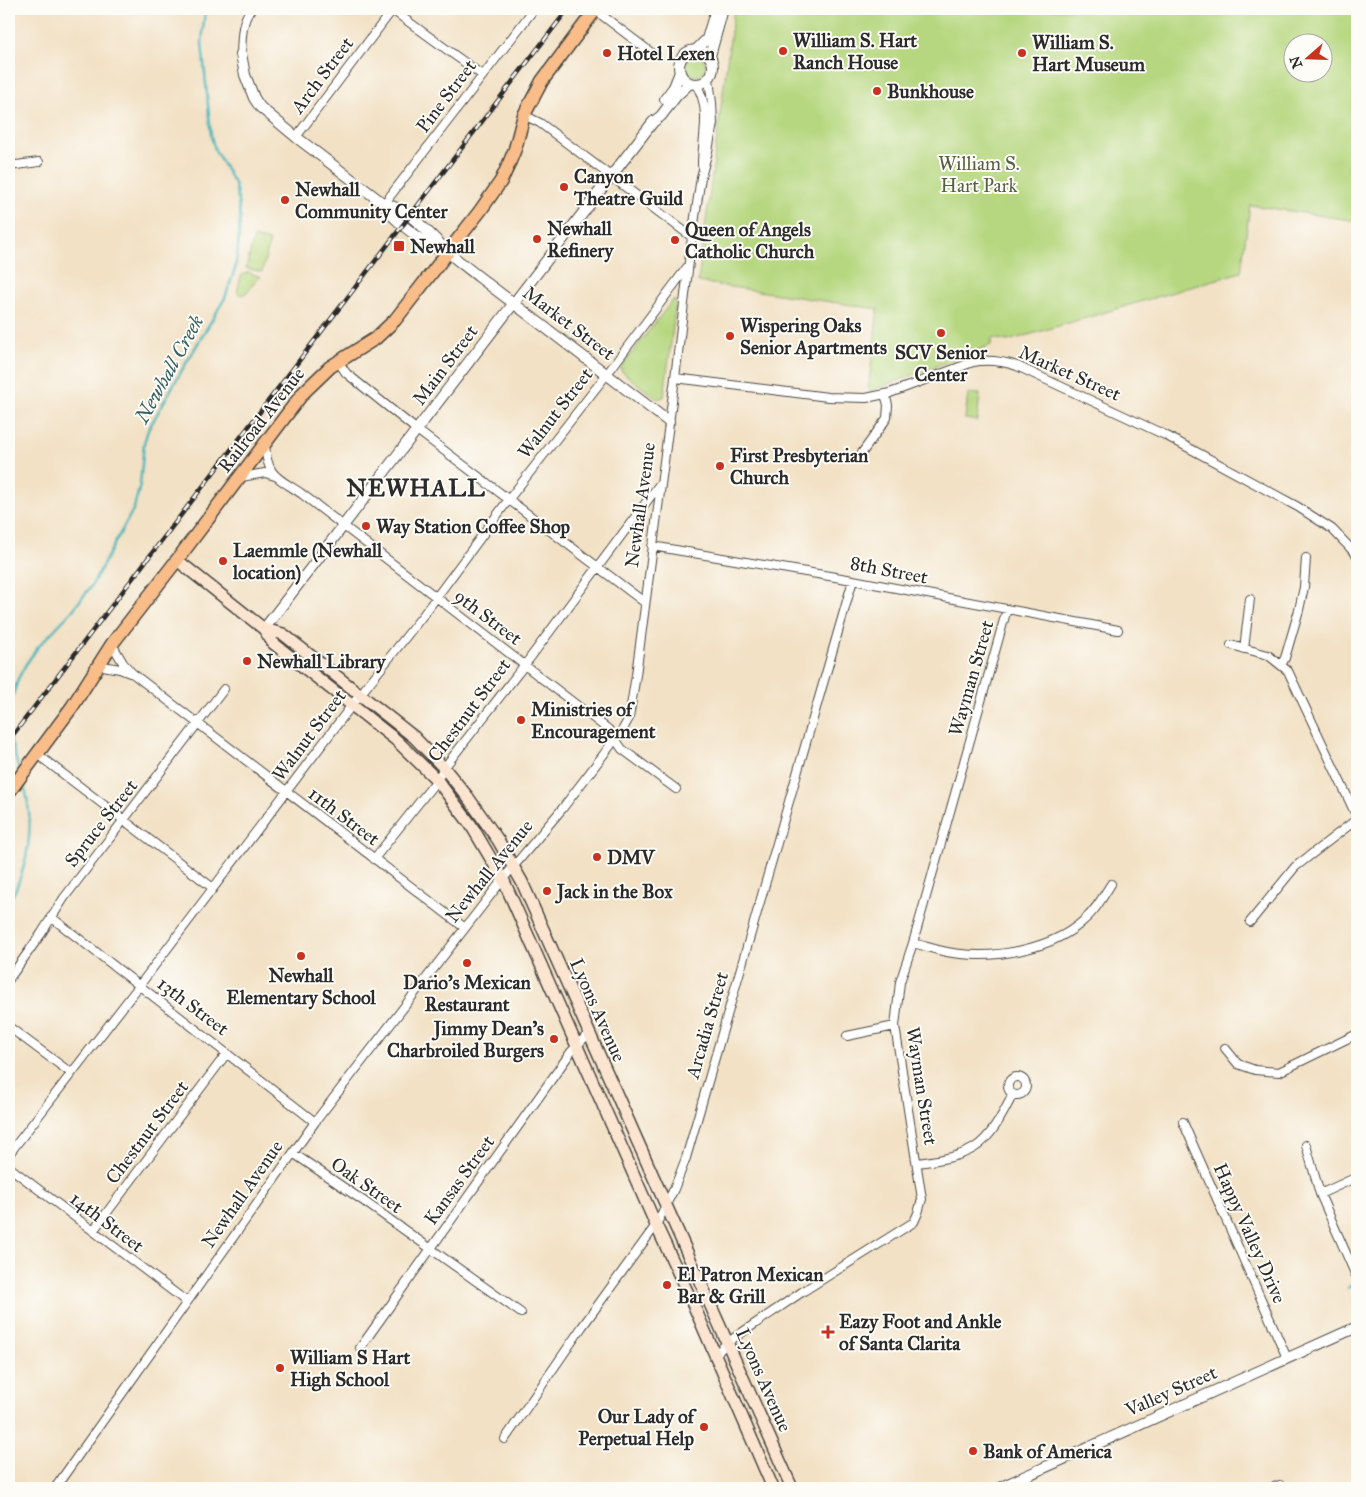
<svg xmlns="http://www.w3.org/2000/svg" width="1366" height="1497" font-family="'IM FELL Great Primer',serif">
<rect width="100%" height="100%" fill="#fdfcf7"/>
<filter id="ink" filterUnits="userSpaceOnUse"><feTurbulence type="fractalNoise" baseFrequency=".02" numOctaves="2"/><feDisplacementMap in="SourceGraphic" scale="10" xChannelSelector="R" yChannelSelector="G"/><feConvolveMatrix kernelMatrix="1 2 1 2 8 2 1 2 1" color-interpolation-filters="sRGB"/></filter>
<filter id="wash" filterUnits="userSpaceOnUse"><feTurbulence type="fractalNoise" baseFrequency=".0096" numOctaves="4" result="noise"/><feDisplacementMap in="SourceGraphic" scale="20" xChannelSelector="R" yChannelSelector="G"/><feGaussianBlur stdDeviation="1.12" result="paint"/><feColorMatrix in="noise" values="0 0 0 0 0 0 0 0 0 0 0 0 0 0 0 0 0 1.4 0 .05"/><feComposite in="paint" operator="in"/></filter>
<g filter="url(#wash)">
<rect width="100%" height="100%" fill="#f2e1c5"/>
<path fill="#b6d77f" stroke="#708155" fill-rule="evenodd" d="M 734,9 L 1357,9 L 1357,221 L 1250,205 L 1241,272 L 1008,341 L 992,338 L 991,345 L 871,391 L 868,388 L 869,382 L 878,309 L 698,282 ZM 1324,42 L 1324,72 L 1294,72 L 1294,42 Z
M686 66a10 10 0 1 1 20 0a10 10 0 1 1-20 0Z
M 254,237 L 270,241 L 262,272 L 246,268 Z
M 248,272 L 261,277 C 252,281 251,293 241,295 L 237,292 L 241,276 Z
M 674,300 L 676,303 L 664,397 L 657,399 L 621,371 L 621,367 L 672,301 Z
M 968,393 L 980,394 L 977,421 L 965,419 Z"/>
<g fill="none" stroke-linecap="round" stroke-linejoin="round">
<path stroke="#43b3ba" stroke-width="2.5" d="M 9,716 L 12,698 L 18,679 L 26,664 L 38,647 L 72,611 L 92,585 L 134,508 L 140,485 L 144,443 L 148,430 L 182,370 L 225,298 L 235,269 L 238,248 L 240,218 L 238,201 L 235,185 L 215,150 L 211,136 L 202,43 L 205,9
M 9,735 L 19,770
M 9,903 C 29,866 36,822 23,782
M 1348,1288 L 1356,1280"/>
</g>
</g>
<g filter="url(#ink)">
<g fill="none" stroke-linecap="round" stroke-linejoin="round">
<g stroke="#494642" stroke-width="10">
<path id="minor" d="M 391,9 L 482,75
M 595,10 L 653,54
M 241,54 C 242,38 241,22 251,9
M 696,84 C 712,110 702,137 702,165
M 524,115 L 540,123 L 692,237
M 296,137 L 393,9
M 9,166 L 39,162
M 384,204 L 534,9
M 338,361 L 346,373 L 417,430 L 644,602
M 675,378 L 828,397 L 866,398 L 890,393 L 973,362 C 989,359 1002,361 1017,366 L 1165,435 L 1298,507 L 1332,529 L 1357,555
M 265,444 C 267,477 277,477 302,494 L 609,730 L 622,749 L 676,789
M 859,457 L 887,418 L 888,405 L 885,394
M 241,477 L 265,473 L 275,476
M 652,546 L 853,580 L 1118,630
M 112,644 L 123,663 L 132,673 L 465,928
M 1231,645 L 1268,655 L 1288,671 L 1357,817
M 1244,649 L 1250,599
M 97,665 L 120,669 L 130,673
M 1281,665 L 1285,658 L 1299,610 L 1304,587 L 1306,558
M 37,754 L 213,888
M 374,859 L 437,780 L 444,768 L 530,658 L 659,485
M 51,917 L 315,1122
M 1250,922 L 1295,867 L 1357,819
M 913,943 C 929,947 944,953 961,954 C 1000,958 1054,948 1083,921 C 1095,911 1103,897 1111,884
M 9,979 L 41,934 L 64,898 L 224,689
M 9,1027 L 71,1073
M 847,1036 L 895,1026
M 1225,1048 L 1238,1064 L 1255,1070 L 1279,1072 L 1357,1034
M1008 1086a9 9 0 1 1 18 0a9 9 0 1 1-18 0Z
M 1183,1122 L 1287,1358
M 1306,1145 L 1320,1194 L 1357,1278
M 293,1153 L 365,1202 L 521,1313
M 9,1154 L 139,986 L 352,705 L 424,614 L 509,499 L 607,374 L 688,266
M 918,1163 C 937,1160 957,1158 974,1148 C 992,1137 1004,1112 1013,1094
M 9,1167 L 187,1302
M 1320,1194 L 1357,1177
M 93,1231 L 227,1053
M 360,1348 L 571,1052 L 588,1034
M 715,1355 L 728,1342 L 802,1292 L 914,1222 L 918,1213 L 922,1199 L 895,1026 L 900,982 L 913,943 L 1007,609
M 505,1439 L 582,1327 L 656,1225 L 674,1189 L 686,1158 L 853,580
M 55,1488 L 315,1122 L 503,879 L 562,809 L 623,729 L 629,718 L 636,675 L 675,378 L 692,237 L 701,177 L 708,151 L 713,123 L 712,103 L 709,79
M 1272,1488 L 1280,1485"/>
</g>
<g stroke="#494642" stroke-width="12">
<path id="tertiary" d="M 697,49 L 707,39 L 716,9
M679 67a17 17 0 1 1 34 0a17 17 0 1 1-34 0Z
M 241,54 L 245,75 L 254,98 L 260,107 L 296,137 L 384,204 C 390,218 419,238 433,247 C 437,249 443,250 448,252
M 710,56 L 723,9
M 665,99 L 674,87 L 680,72
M 384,204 C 407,207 432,236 448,252 C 458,261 469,269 479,277 L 669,422
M 264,629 L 619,166 L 653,122 L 661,116 L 677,95 L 690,83
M 999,1488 L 1357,1327"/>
</g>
<g stroke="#494642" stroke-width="14">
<path id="secondary" d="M 177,560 L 264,629 L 273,643 L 396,740 L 437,780 L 471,825 L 503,879 L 656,1225 L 693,1304 L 773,1488
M 264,629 L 283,634 L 414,737 L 444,768 L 467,796 L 498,840 L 522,882 L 792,1488"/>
</g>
<g stroke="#494642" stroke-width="15">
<path id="primary" d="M 9,792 L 72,707 L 112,644 L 177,560 L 303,393 L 330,367 L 376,338 L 395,320 L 480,211 L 501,181 L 508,166 L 515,149 L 524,115 L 542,81 L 596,9"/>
</g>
<use href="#minor" stroke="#fff" stroke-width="8"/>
<use href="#tertiary" stroke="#fff" stroke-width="10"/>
<use href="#secondary" stroke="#fce5d0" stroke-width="11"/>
<use href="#primary" stroke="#f8bd89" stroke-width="12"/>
<g stroke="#2b2b2b" stroke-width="4.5">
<path id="rail" d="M 9,740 L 568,9"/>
</g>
<use href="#rail" stroke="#fdfcf7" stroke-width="2.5" stroke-dasharray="8" stroke-linecap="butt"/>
</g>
</g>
<g fill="#c8321e" stroke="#fdfcf7" stroke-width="2">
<circle cx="783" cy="51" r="5"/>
<circle cx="607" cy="53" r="5"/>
<circle cx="1022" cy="53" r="5"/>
<circle cx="877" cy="91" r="5"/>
<circle cx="564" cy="187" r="5"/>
<circle cx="285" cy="200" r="5"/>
<circle cx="537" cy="239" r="5"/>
<circle cx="675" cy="240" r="5"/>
<rect x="393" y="240" width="12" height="12" rx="2.5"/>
<circle cx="941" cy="333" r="5"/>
<circle cx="730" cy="336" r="5"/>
<circle cx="720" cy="466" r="5"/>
<circle cx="366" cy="526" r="5"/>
<circle cx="223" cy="561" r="5"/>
<circle cx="247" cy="661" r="5"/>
<circle cx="521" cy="720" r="5"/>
<circle cx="597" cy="857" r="5"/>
<circle cx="547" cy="891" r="5"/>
<circle cx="301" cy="956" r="5"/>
<circle cx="467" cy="963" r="5"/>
<circle cx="554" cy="1039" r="5"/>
<circle cx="667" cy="1285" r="5"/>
<path d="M825.5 1324.5h5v5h5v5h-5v5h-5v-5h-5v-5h5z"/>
<circle cx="280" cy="1368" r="5"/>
<circle cx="704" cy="1427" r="5"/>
<circle cx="973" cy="1451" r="5"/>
</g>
<g text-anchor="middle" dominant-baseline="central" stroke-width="4" stroke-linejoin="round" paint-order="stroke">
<g font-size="19" font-weight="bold" fill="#2b2b2b" stroke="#fdfcf7" text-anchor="start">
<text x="793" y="40">William S. Hart<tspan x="793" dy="22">Ranch House</tspan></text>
<text x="1032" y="42">William S.<tspan x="1032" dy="22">Hart Museum</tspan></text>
<text x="617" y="53">Hotel Lexen</text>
<text x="887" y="91">Bunkhouse</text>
<text x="574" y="176">Canyon<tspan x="574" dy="22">Theatre Guild</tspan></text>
<text x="295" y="189">Newhall<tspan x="295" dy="22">Community Center</tspan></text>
<text x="547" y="228">Newhall<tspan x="547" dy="22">Refinery</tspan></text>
<text x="685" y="229">Queen of Angels<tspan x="685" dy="22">Catholic Church</tspan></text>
<text x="410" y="246">Newhall</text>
<text x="740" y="325">Wispering Oaks<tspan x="740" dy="22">Senior Apartments</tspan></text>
<text x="941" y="352" text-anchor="middle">SCV Senior<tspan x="941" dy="22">Center</tspan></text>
<text x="730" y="455">First Presbyterian<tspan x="730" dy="22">Church</tspan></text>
<text x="376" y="526">Way Station Coffee Shop</text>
<text x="233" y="550">Laemmle (Newhall<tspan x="233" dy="22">location)</tspan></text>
<text x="257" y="661">Newhall Library</text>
<text x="531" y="709">Ministries of<tspan x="531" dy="22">Encouragement</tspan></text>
<text x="607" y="857">DMV</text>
<text x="557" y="891">Jack in the Box</text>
<text x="301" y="975" text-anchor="middle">Newhall<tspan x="301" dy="22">Elementary School</tspan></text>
<text x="467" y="982" text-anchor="middle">Dario's Mexican<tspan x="467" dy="22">Restaurant</tspan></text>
<text x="544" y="1028" text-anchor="end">Jimmy Dean's<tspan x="544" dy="22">Charbroiled Burgers</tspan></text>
<text x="677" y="1274">El Patron Mexican<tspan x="677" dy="22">Bar &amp; Grill</tspan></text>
<text x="839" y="1321">Eazy Foot and Ankle<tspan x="839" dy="22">of Santa Clarita</tspan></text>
<text x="290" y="1357">William S Hart<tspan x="290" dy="22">High School</tspan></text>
<text x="694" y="1416" text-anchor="end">Our Lady of<tspan x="694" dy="22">Perpetual Help</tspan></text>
<text x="983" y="1451">Bank of America</text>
</g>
<g font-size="19" fill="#2b2b2b" stroke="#fdfcf7">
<text transform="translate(322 75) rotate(-53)">Arch Street</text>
<text transform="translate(446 96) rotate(-53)">Pine Street</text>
<text transform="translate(569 323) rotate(37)">Market Street</text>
<text transform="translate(445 365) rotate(-53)">Main Street</text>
<text transform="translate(1070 373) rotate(24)">Market Street</text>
<text transform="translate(555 413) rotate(-52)">Walnut Street</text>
<text transform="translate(261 420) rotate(-52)">Railroad Avenue</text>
<text transform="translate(640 505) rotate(-82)">Newhall Avenue</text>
<text transform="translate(889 570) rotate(11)">8th Street</text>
<text transform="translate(488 617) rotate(37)">9th Street</text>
<text transform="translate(971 678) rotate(-74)">Wayman Street</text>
<text transform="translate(469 710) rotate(-53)">Chestnut Street</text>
<text transform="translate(309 735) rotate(-53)">Walnut Street</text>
<text transform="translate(344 816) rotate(37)">11th Street</text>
<text transform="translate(101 823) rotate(-52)">Spruce Street</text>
<text transform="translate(489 871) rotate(-51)">Newhall Avenue</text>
<text transform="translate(193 1006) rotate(37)">13th Street</text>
<text transform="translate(598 1010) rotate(66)">Lyons Avenue</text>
<text transform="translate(707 1025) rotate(-74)">Arcadia Street</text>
<text transform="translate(922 1086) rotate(81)">Wayman Street</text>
<text transform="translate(147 1132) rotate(-53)">Chestnut Street</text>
<text transform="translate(459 1180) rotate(-54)">Kansas Street</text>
<text transform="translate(367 1185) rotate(35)">Oak Street</text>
<text transform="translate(242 1194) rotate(-55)">Newhall Avenue</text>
<text transform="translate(107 1222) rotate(37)">14th Street</text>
<text transform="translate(1250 1233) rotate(66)">Happy Valley Drive</text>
<text transform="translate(764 1380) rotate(66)">Lyons Avenue</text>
<text transform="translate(1171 1391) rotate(-24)">Valley Street</text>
</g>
<g font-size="19" fill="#555f44" stroke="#fdfcf7">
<text x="979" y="163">William S.<tspan x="979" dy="22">Hart Park</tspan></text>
</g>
<g font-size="20" font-style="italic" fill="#356164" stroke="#fdfcf7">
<text transform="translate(169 369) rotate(-61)">Newhall Creek</text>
</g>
<g font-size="24" font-weight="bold" letter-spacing="1" fill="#2b2b2b" stroke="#fdfcf7">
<text x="416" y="488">NEWHALL</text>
</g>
</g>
<rect width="1366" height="1497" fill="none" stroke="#fdfcf7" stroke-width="30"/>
<g transform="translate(1308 58) rotate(250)"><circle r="24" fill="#fdfcf7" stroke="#a9a8a5"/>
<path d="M0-4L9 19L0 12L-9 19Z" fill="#c8321e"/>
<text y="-8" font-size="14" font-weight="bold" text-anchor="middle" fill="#2b2b2b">N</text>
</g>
</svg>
